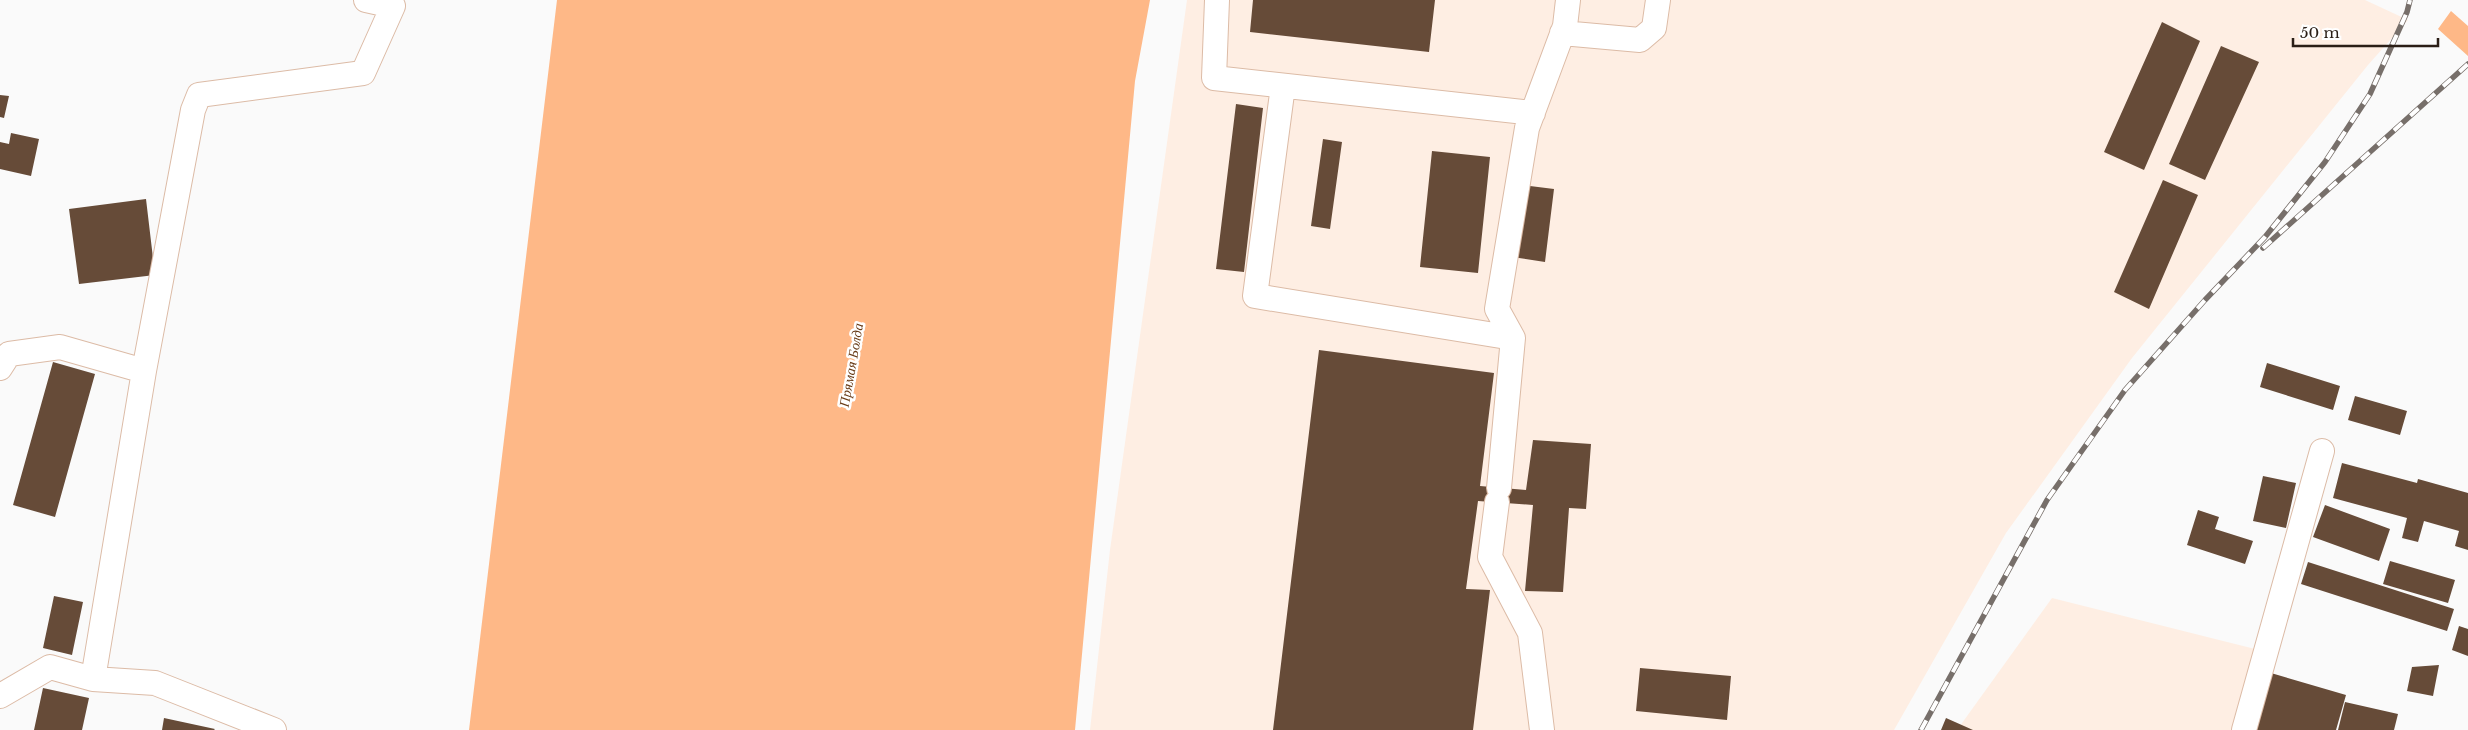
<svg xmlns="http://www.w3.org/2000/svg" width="2468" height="730" font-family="'Libre Baskerville',serif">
<rect width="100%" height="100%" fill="#fafafa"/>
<path fill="#feeee3" d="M 1187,0 L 2365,0 L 2408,20 L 2368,65 L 2132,358 L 2006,533 L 1894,730 L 1090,730 L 1110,550 Z
M 2052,598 L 2263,651 L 2239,730 L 1957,730 Z"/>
<path fill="#feb887" d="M 557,0 L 1150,0 L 1135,81 L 1075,730 L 469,730 Z
M 2451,11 L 2468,26 L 2468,56 L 2438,29 Z"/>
<path fill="#664b38" d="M 1253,0 L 1435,0 L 1429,52 L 1250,32 Z
M 2162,22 L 2200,41 L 2144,170 L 2104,152 Z
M 2221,46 L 2259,62 L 2205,180 L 2169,164 Z
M 0,95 L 9,96 L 4,118 L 0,117 Z
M 1236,104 L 1263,108 L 1244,272 L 1216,269 Z
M 11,133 L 39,139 L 31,176 L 0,169 L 0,142 L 9,144 Z
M 1323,139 L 1342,142 L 1330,229 L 1311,226 Z
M 1432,151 L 1490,157 L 1478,273 L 1420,267 Z
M 2163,180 L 2198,195 L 2149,309 L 2114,292 Z
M 1521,185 L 1554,189 L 1545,262 L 1512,257 Z
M 146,199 L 155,275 L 79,284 L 69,209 Z
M 1319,350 L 1494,373 L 1480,486 L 1526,490 L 1533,440 L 1591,444 L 1586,509 L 1569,508 L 1563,592 L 1525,591 L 1533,505 L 1478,501 L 1466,589 L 1490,590 L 1473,730 L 1273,730 Z
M 53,362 L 95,374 L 55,517 L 13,505 Z
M 2267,363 L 2340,386 L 2333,410 L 2260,387 Z
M 2355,396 L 2407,411 L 2400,435 L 2348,420 Z
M 2342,463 L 2417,483 L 2418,479 L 2468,493 L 2468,550 L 2455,546 L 2459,531 L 2424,521 L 2418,542 L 2402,538 L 2407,518 L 2333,498 Z
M 2263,476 L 2296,483 L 2286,528 L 2253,521 Z
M 2325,505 L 2390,529 L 2379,561 L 2313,537 Z
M 2198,510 L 2219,517 L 2215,529 L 2253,541 L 2245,564 L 2187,545 Z
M 2390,561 L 2455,580 L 2448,603 L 2383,584 Z
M 2308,562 L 2454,609 L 2447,631 L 2301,584 Z
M 54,596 L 83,602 L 72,655 L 43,648 Z
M 2459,626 L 2468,629 L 2468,656 L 2452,650 Z
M 2439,665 L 2433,696 L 2407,691 L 2412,667 Z
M 1640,668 L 1731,676 L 1727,720 L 1636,711 Z
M 2271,673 L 2346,695 L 2336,730 L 2255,730 Z
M 43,688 L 89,698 L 82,730 L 34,730 Z
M 2345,702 L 2398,714 L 2394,730 L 2338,730 Z
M 164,718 L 215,729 L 214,730 L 162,730 Z
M 1946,718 L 1973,730 L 1941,730 Z"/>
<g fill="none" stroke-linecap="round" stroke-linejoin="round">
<g stroke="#dcbba6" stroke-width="26">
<path id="minor" d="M 1217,0 L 1214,78 L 1533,113
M 1562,33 L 1640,40 L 1654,28 L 1658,0
M 1283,86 L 1255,296 L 1513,338
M 0,368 L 9,354 L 60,347 L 144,371
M 1499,488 L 1513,338 L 1497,309 L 1527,128 L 1565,26 L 1568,0
M 1497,502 L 1490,557 L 1530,633 L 1542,730
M 93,679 L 144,371 L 193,110 L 199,95 L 363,73 L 393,6 L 366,0
M 0,696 L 50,667 L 93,679 L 155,683 L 274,730
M 2244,730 L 2322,451"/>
</g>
<use href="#minor" stroke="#fff" stroke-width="24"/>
<g stroke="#776f6a" stroke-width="5.5">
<path id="rail" d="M 2263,248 L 2468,64
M 1921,730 L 2047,500 L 2125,390 L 2205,300 L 2265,237 L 2325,162 L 2370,94 L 2407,12 L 2410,0"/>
</g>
<use href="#rail" stroke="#fff" stroke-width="4" stroke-dasharray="11" stroke-linecap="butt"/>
</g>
<g text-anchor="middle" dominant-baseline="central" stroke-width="5" stroke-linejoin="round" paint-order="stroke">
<g font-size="14" font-style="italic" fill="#693c18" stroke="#fff">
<text transform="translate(851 365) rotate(-80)">Прямая Болда</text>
</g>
</g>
<path d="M2293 38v8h145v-8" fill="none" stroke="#2a1e16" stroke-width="2.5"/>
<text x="2300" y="38" font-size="15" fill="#2a1e16" stroke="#ffffff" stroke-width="4" paint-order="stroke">50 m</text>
</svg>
